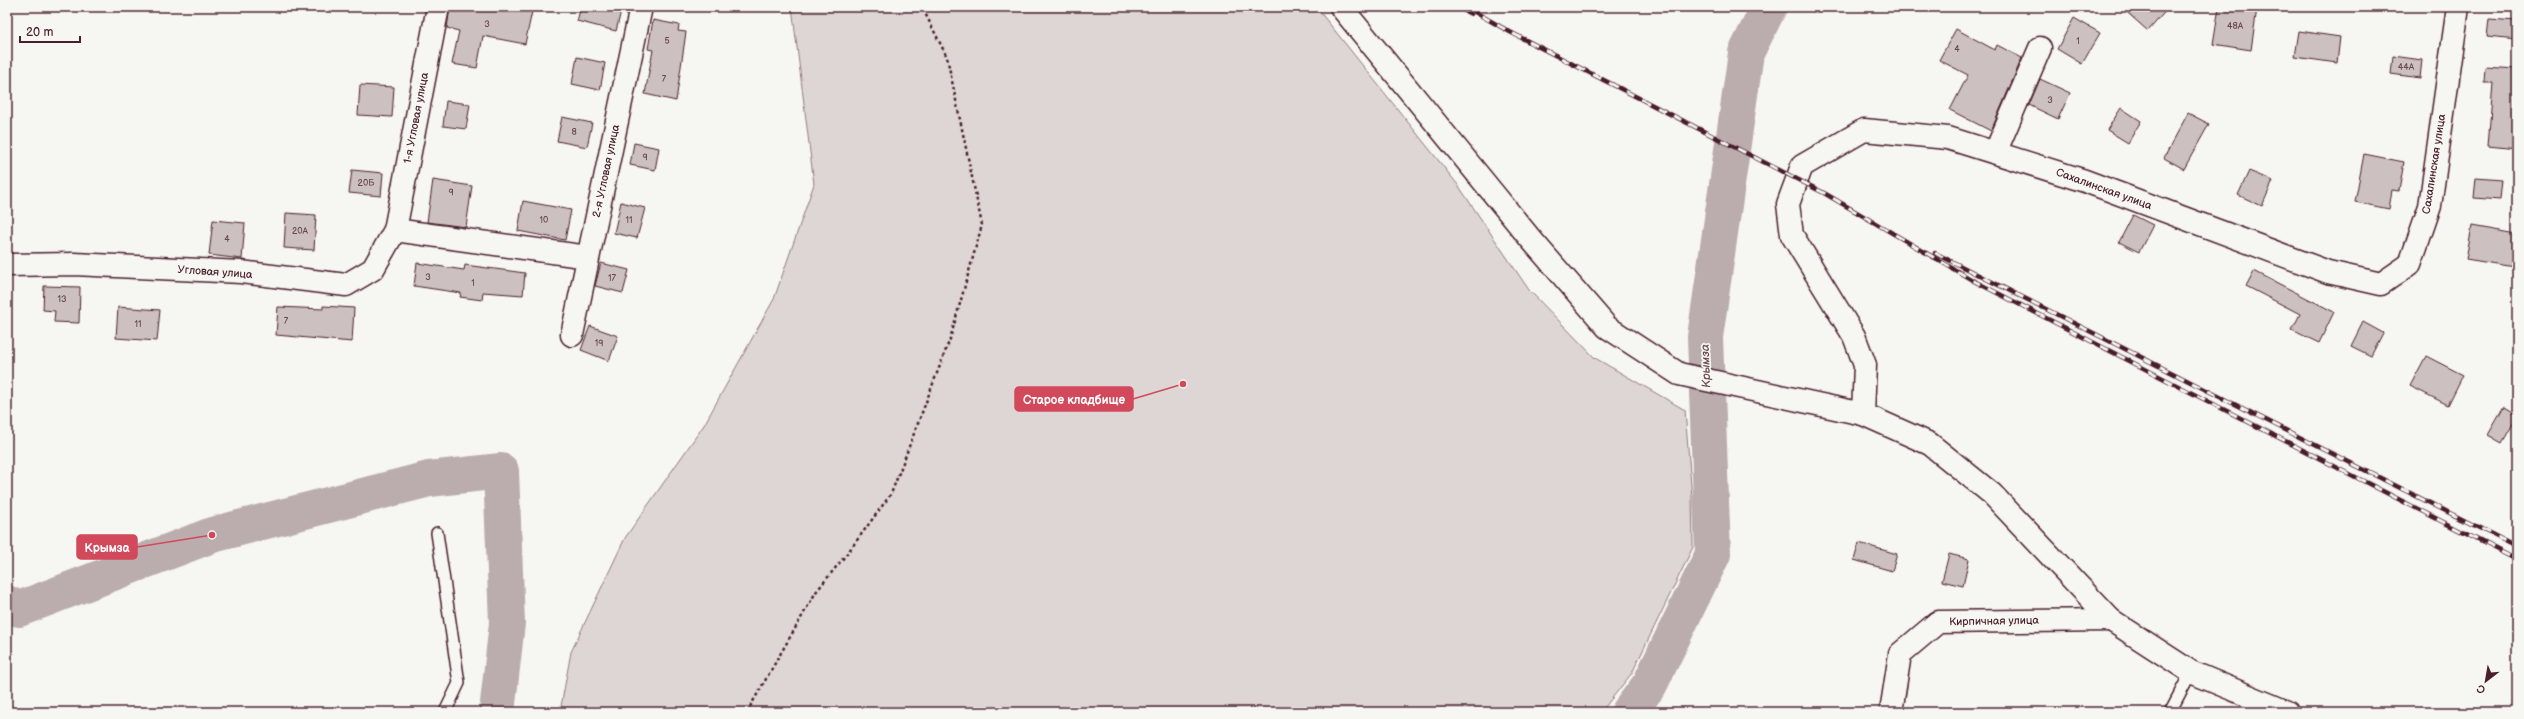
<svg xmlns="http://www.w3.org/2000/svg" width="2524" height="719" font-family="'Balsamiq Sans',sans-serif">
<rect width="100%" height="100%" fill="#f6f6f2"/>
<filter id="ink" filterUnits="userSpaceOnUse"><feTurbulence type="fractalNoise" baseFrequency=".025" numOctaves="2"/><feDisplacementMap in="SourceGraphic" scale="8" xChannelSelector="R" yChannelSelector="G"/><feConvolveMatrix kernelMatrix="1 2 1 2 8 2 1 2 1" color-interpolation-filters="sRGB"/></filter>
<g filter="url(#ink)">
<path fill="#ddd6d5" stroke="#947a80" d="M 792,7 L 1316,7 L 1458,185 L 1529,290 L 1595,358 L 1685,410 L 1692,498 L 1693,547 L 1632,673 L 1601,712 L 560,712 L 571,652 L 625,538 L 704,425 L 774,299 L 814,184 Z"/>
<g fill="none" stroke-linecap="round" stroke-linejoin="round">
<path stroke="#bbadae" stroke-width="36" d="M 7,603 L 19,609 L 212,535 L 429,479 L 501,471 L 507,623 L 497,712
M 1629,712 L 1650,684 L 1713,554 L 1705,337 L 1746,53 L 1769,7"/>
</g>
<path fill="#ccc1c0" stroke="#4a1f2b" d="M 450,7 L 533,7 L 525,44 L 483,36 L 477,68 L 452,64 L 459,31 L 447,28 Z
M 581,7 L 622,7 L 616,31 L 577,21 Z
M 2121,7 L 2169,7 L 2148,31 Z
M 2219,7 L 2257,8 L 2251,50 L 2213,44 Z
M 2074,18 L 2100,33 L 2082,64 L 2057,49 Z
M 2489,19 L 2517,21 L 2517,40 L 2487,37 Z
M 653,20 L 679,25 L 678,31 L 686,32 L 676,101 L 645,94 L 653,50 L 648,49 Z
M 1956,29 L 1995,50 L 1997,45 L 2022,58 L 1991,131 L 1950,110 L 1968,75 L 1939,60 Z
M 2299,31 L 2340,37 L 2337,63 L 2295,57 Z
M 2393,56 L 2422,60 L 2420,78 L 2391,74 Z
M 577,57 L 605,63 L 600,90 L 572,84 Z
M 2485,67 L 2517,69 L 2517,149 L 2488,146 L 2493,83 L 2484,83 Z
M 2040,79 L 2070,93 L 2058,119 L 2029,105 Z
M 360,85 L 394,87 L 392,117 L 358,115 Z
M 446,101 L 470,104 L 466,129 L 443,126 Z
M 2121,108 L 2141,121 L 2128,143 L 2107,130 Z
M 2188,113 L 2209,124 L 2184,169 L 2164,158 Z
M 562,117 L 592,123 L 587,147 L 557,141 Z
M 634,143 L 659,148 L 655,170 L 630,165 Z
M 2364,154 L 2404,162 L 2399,191 L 2392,190 L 2389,209 L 2355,202 Z
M 352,170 L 383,173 L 381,196 L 349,193 Z
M 2249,171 L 2273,181 L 2262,206 L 2238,195 Z
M 2476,178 L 2502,180 L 2500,200 L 2474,198 Z
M 433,180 L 472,186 L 466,227 L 427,222 Z
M 523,201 L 571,210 L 565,240 L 518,231 Z
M 621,202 L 645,208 L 637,238 L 614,233 Z
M 286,213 L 316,215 L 314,250 L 284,248 Z
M 2133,215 L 2153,225 L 2139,252 L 2119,242 Z
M 213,220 L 245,223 L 242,259 L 209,255 Z
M 2472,226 L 2517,234 L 2514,267 L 2466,259 Z
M 417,263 L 464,270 L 465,265 L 525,273 L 523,295 L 483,292 L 482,300 L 460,297 L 461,293 L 414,286 Z
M 601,263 L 629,270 L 623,293 L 595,286 Z
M 2254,271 L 2334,312 L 2319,343 L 2292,330 L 2300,314 L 2246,286 Z
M 44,286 L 80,287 L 79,323 L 54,322 L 55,311 L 43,310 Z
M 323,306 L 354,308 L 352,342 L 276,335 L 278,307 L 323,309 Z
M 118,307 L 160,310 L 157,341 L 116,338 Z
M 2363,322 L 2383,333 L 2371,356 L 2351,346 Z
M 590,326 L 618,336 L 609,361 L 581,350 Z
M 2426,356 L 2463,375 L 2448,405 L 2410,386 Z
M 2504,407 L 2517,415 L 2517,417 L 2502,443 L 2488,435 Z
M 1859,543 L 1897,554 L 1892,571 L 1854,560 Z
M 1949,554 L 1969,559 L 1963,586 L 1942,581 Z"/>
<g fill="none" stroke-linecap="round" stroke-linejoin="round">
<g stroke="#4a1f2b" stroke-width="14">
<path id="service" d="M 437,533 L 459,683 L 445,712
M 2170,712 L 2191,672"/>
</g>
<g stroke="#4a1f2b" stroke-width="25">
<path id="minor" d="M 1995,153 L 2040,48
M 395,230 L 588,257
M 7,265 L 74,264 L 241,272 L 346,285 L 373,269 L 395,230 L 438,7
M 572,335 L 641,7
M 1863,414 L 1865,365 L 1854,336 L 1792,235 L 1788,204 L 1802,166 L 1864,130 L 1948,138 L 2085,181 L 2328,272 L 2381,284 L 2410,264 L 2430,206 L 2458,7
M 1891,712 L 1900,654 L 1938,622 L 2111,620"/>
</g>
<g stroke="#4a1f2b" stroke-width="25">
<path id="tertiary" d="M 1341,7 L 1529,237 L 1607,327 L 1679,374 L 1863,414 L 1930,444 L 1992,494 L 2111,620 L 2191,672 L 2287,712"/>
</g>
<path stroke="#4a1f2b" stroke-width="2.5" stroke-dasharray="3 3" stroke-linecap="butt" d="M 747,712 L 816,592 L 849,551 L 891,494 L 950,339 L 982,225 L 947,57 L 922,7"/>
<use href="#service" stroke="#f6f6f2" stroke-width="11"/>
<use href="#minor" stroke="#f6f6f2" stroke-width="22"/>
<use href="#tertiary" stroke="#f6f6f2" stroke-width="22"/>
<g stroke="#4a1f2b" stroke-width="4.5">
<path id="rail" d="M 1457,7 L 1471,14
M 1466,7 L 1510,32 L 1824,193 L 1974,281 L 2517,560
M 1935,253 L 2517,547"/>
</g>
<use href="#rail" stroke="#f6f6f2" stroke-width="3" stroke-dasharray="9" stroke-linecap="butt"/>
</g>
</g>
<g text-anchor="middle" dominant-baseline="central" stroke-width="3.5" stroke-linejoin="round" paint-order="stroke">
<g font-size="9" fill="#6a4850">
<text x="487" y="24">3</text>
<text x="2235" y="26">48А</text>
<text x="667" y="41">5</text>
<text x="2078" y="41">1</text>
<text x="1957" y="49">4</text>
<text x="2406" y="67">44А</text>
<text x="664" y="79">7</text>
<text x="2050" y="100">3</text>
<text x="574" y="132">8</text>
<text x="645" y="157">9</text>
<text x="366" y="183">20Б</text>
<text x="451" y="192">9</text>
<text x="544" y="220">10</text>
<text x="629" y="220">11</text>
<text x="300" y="231">20А</text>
<text x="227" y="239">4</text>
<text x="428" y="277">3</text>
<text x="612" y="278">17</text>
<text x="473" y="283">1</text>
<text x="62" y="299">13</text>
<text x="286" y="321">7</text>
<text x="138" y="324">11</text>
<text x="599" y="343">19</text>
</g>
<g font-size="11" fill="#4a1f2b" stroke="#f6f6f2">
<text transform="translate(416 118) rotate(-79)">1-я Угловая улица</text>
<text transform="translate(2434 164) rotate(-81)">Сахалинская улица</text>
<text transform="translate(606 171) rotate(-78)">2-я Угловая улица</text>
<text transform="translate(2104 189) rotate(20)">Сахалинская улица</text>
<text transform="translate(215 272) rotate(4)">Угловая улица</text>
<text transform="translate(1994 621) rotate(-1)">Кирпичная улица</text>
</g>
<g font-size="12" font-style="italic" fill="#6c4a52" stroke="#f6f6f2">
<text transform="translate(1706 366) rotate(-92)">Крымза</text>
</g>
</g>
<path fill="none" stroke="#d1495b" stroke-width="1.5" d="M1183 384L1133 399M212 535L137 547"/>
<g fill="#d1495b" stroke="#f6f6f2" stroke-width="1.5">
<circle cx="1183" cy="384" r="4"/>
<circle cx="212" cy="535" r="4"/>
</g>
<g fill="#d1495b" stroke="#d1495b" stroke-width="1.5">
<rect x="1015" y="387" width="118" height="24" rx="4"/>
<rect x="77" y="535" width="60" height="24" rx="4"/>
</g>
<g font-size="12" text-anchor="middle" font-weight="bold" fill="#fff">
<text x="1074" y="404">Старое кладбище</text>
<text x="107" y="552">Крымза</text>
</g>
<rect width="2524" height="719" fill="none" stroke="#f6f6f2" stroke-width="24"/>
<rect x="12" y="12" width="2500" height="695" fill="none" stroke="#4a1f2b" stroke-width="1.5" filter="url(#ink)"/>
<g transform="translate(2486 681) rotate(211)" stroke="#f6f6f2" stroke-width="3" paint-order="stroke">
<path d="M0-3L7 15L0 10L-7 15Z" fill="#4a1f2b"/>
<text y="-6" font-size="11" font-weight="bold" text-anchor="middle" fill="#4a1f2b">С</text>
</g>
<path d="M20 36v6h60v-6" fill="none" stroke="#4a1f2b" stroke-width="2"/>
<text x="26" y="36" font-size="12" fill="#4a1f2b" stroke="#f6f6f2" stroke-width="3" paint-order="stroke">20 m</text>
</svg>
